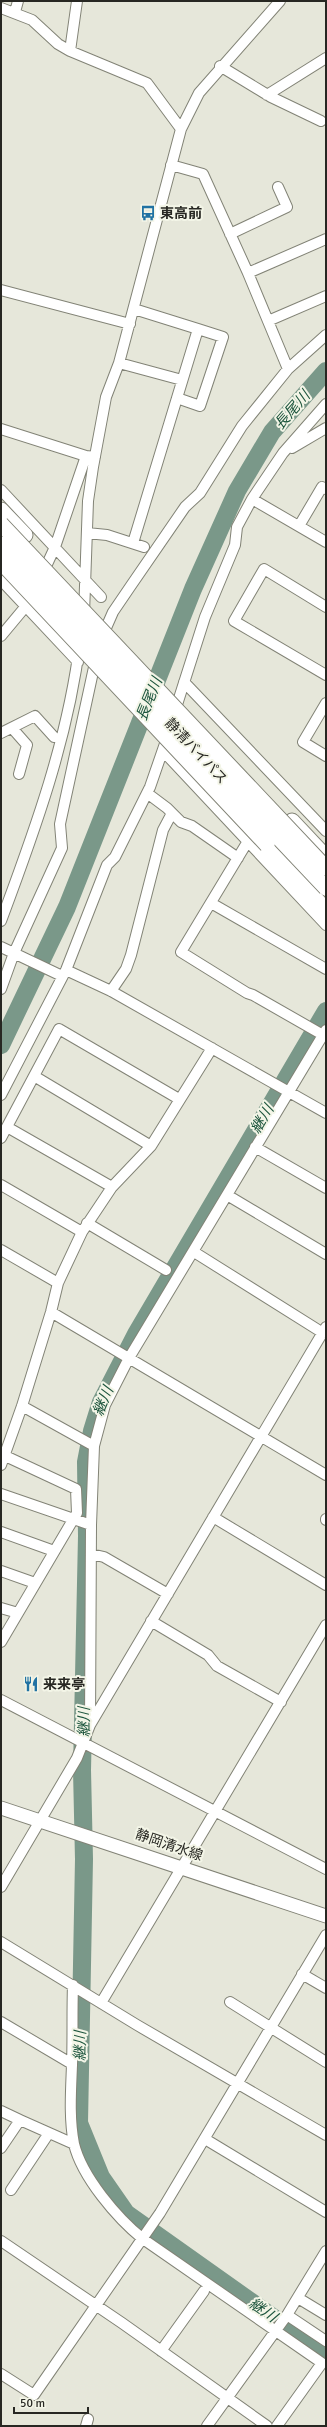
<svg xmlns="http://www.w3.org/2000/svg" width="327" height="2427" font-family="Signika,'Noto Sans JP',sans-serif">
<rect width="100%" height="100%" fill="#e6e7da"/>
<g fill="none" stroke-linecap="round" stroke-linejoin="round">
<path stroke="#7a9889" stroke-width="18" d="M 326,1011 L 136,1334 L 101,1402 L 92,1431 L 86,1462 L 87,1536 L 82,1770 L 84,1859 L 79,2123 L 101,2177 L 126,2213 L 326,2355
M 1,1045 L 67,907 L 193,589 L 237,491 L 272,432 L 326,371"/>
<g stroke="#828376" stroke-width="12">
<path id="minor" d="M 1,8 L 32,20 L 58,44 L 70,51 L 147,83 L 181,129
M 15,12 L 18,1
M 70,51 L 77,1
M 220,66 L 271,97 L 321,121
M 267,95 L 326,58
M 171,165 L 203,174 L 248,273 L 288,369
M 230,234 L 287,207 L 278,187
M 248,273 L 326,239
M 1,290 L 130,324
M 134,309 L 198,329
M 268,321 L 326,296
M 119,363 L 182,380
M 1,429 L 86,456
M 292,448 L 326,428
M 1,490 L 101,597
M 252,499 L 326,542
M 299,526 L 322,487 L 326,489
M 87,533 L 107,535 L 144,547
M 133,543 L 177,398 L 198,329 L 223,337 L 200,406 L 177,398
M 42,575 L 55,547 L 86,456 L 95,457
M 1,580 L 78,662
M 326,607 L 264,569 L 234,621 L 326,675
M 84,614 L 88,501 L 93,467 L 106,397 L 119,363 L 181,129 L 199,93 L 280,1
M 1,636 L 26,606 L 34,591
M 102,637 L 113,612 L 130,587 L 185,507 L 200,493 L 242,426 L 288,369 L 326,335
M 184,682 L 326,831
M 326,703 L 303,742 L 326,756
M 174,714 L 205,617 L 235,545 L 237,527 L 252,499 L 283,453 L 326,404
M 12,728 L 27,745 L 19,774
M 1,733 L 35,716 L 54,737
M 163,751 L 326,925
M 147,793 L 167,808 L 181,822 L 192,826 L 238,858
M 248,841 L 181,952 L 247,993 L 253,995 L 323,1035
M 211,903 L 326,969
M 1,921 C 35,830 68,739 80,642
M 1,947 L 62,976
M 66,970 L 111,991 L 326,1113
M 1,989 L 14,953 L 62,848 L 60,824 L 96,658
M 111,991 L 126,969 L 131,955 L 163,830 L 172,813
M 34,1076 L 151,1146
M 1,1095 L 66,970 L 107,865 L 115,857 L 150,787 L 168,735
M 7,1127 L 112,1187
M 1,1138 L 59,1029 L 179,1099
M 255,1147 L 326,1188
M 1,1185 L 82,1232
M 227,1195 L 326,1254
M 87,1223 L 166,1270
M 1,1250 L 58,1283
M 194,1252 L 323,1333
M 51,1312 L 326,1475
M 22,1406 L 94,1446
M 1,1454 L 76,1489 L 77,1513 L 1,1642
M 1,1465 L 22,1406 L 51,1312 L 58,1283 L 82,1232 L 112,1187 L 151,1146 L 212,1048
M 1,1494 L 91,1525
M 213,1517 L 326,1585
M 326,1519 L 326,1520
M 1,1532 L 54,1551
M 91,1554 L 104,1557 L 168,1594
M 1,1571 L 35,1583
M 1,1608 L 18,1613
M 151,1621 L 208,1655 L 217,1666 L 281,1702
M 1,1700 L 326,1869
M 90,1725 L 91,1525 L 94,1446 L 105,1405 L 129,1358 L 326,1030
M 1,1887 L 77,1758 L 90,1725 L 326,1327
M 1,1942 L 137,2025 L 326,2135
M 302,1974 L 326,1988
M 73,1985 C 72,2012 73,2038 72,2065 C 71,2091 69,2118 74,2144 C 82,2177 117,2218 143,2239 L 322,2363 L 277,2426
M 230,2002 L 326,2062
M 101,2003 L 326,1625
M 1,2022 L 72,2064
M 1,2111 L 20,2120 L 1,2148
M 20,2120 L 74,2144
M 205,2139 L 326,2212
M 11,2190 L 49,2133
M 1,2241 L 122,2323 L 267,2426
M 298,2298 L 326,2315
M 287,2315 L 326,2341
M 161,2351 L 204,2291
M 1,2374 L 34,2395 L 160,2213 L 326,1935
M 86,2426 L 88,2419
M 207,2426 L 287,2315 L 326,2251"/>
</g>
<g stroke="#828376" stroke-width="15">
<path id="major" d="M 1,1808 L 326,1916"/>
</g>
<g stroke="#828376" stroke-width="17">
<path id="highway" d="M 1,510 L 25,535
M 292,821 L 326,857
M 267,845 L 326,910"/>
</g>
<use href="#minor" stroke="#fff" stroke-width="10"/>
<use href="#major" stroke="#fff" stroke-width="13"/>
<use href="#highway" stroke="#fff" stroke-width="15"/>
<g stroke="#828376" stroke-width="17" stroke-linecap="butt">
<path id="highway-bridge" d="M 1,524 L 326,868
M 1,544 L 326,888
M 1,562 L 267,845"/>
</g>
<use href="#highway-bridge" stroke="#fff" stroke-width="15"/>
</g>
<defs>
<g id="bus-bare" transform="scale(1.2)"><path d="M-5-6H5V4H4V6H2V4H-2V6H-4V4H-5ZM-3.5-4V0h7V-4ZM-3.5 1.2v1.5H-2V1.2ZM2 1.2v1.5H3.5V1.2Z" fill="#2172a3" stroke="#f3f5e7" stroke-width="2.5" paint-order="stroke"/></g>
<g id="restaurant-bare" transform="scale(1.2)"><path d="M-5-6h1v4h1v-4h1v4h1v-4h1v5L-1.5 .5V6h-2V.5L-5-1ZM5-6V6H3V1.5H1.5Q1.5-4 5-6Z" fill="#2172a3" stroke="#f3f5e7" stroke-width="2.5" paint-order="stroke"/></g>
</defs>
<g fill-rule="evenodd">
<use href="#bus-bare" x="148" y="213"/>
<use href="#restaurant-bare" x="31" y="1684"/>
</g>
<g text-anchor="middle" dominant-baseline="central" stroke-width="4" stroke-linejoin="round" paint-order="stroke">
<g font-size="14" font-weight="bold" fill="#272722" stroke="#f3f5e7" text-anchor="start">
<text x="160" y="213">東高前</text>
<text x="43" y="1684">来来亭</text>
</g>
<g font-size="14" fill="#272722" stroke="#f3f5e7">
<text transform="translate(196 751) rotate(47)">静清バイパス</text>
<text transform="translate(169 1845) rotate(19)">静岡清水線</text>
</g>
<g font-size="15" font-style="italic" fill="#1d553d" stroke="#f3f5e7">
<text transform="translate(292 410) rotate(-49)">長尾川</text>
<text transform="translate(149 699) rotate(-68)">長尾川</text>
<text transform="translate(262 1119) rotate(-59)">継川</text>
<text transform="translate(103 1401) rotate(-67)">継川</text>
<text transform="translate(84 1722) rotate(-90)">継川</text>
<text transform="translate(80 2046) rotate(-89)">継川</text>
<text transform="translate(263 2310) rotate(35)">継川</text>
</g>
</g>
<rect width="327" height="2427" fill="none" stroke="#272722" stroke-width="4"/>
<path d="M14 2407v6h74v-6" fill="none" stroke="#272722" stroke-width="2"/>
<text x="20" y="2407" font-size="12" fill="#272722" stroke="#f3f5e7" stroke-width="3" paint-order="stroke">50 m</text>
</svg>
